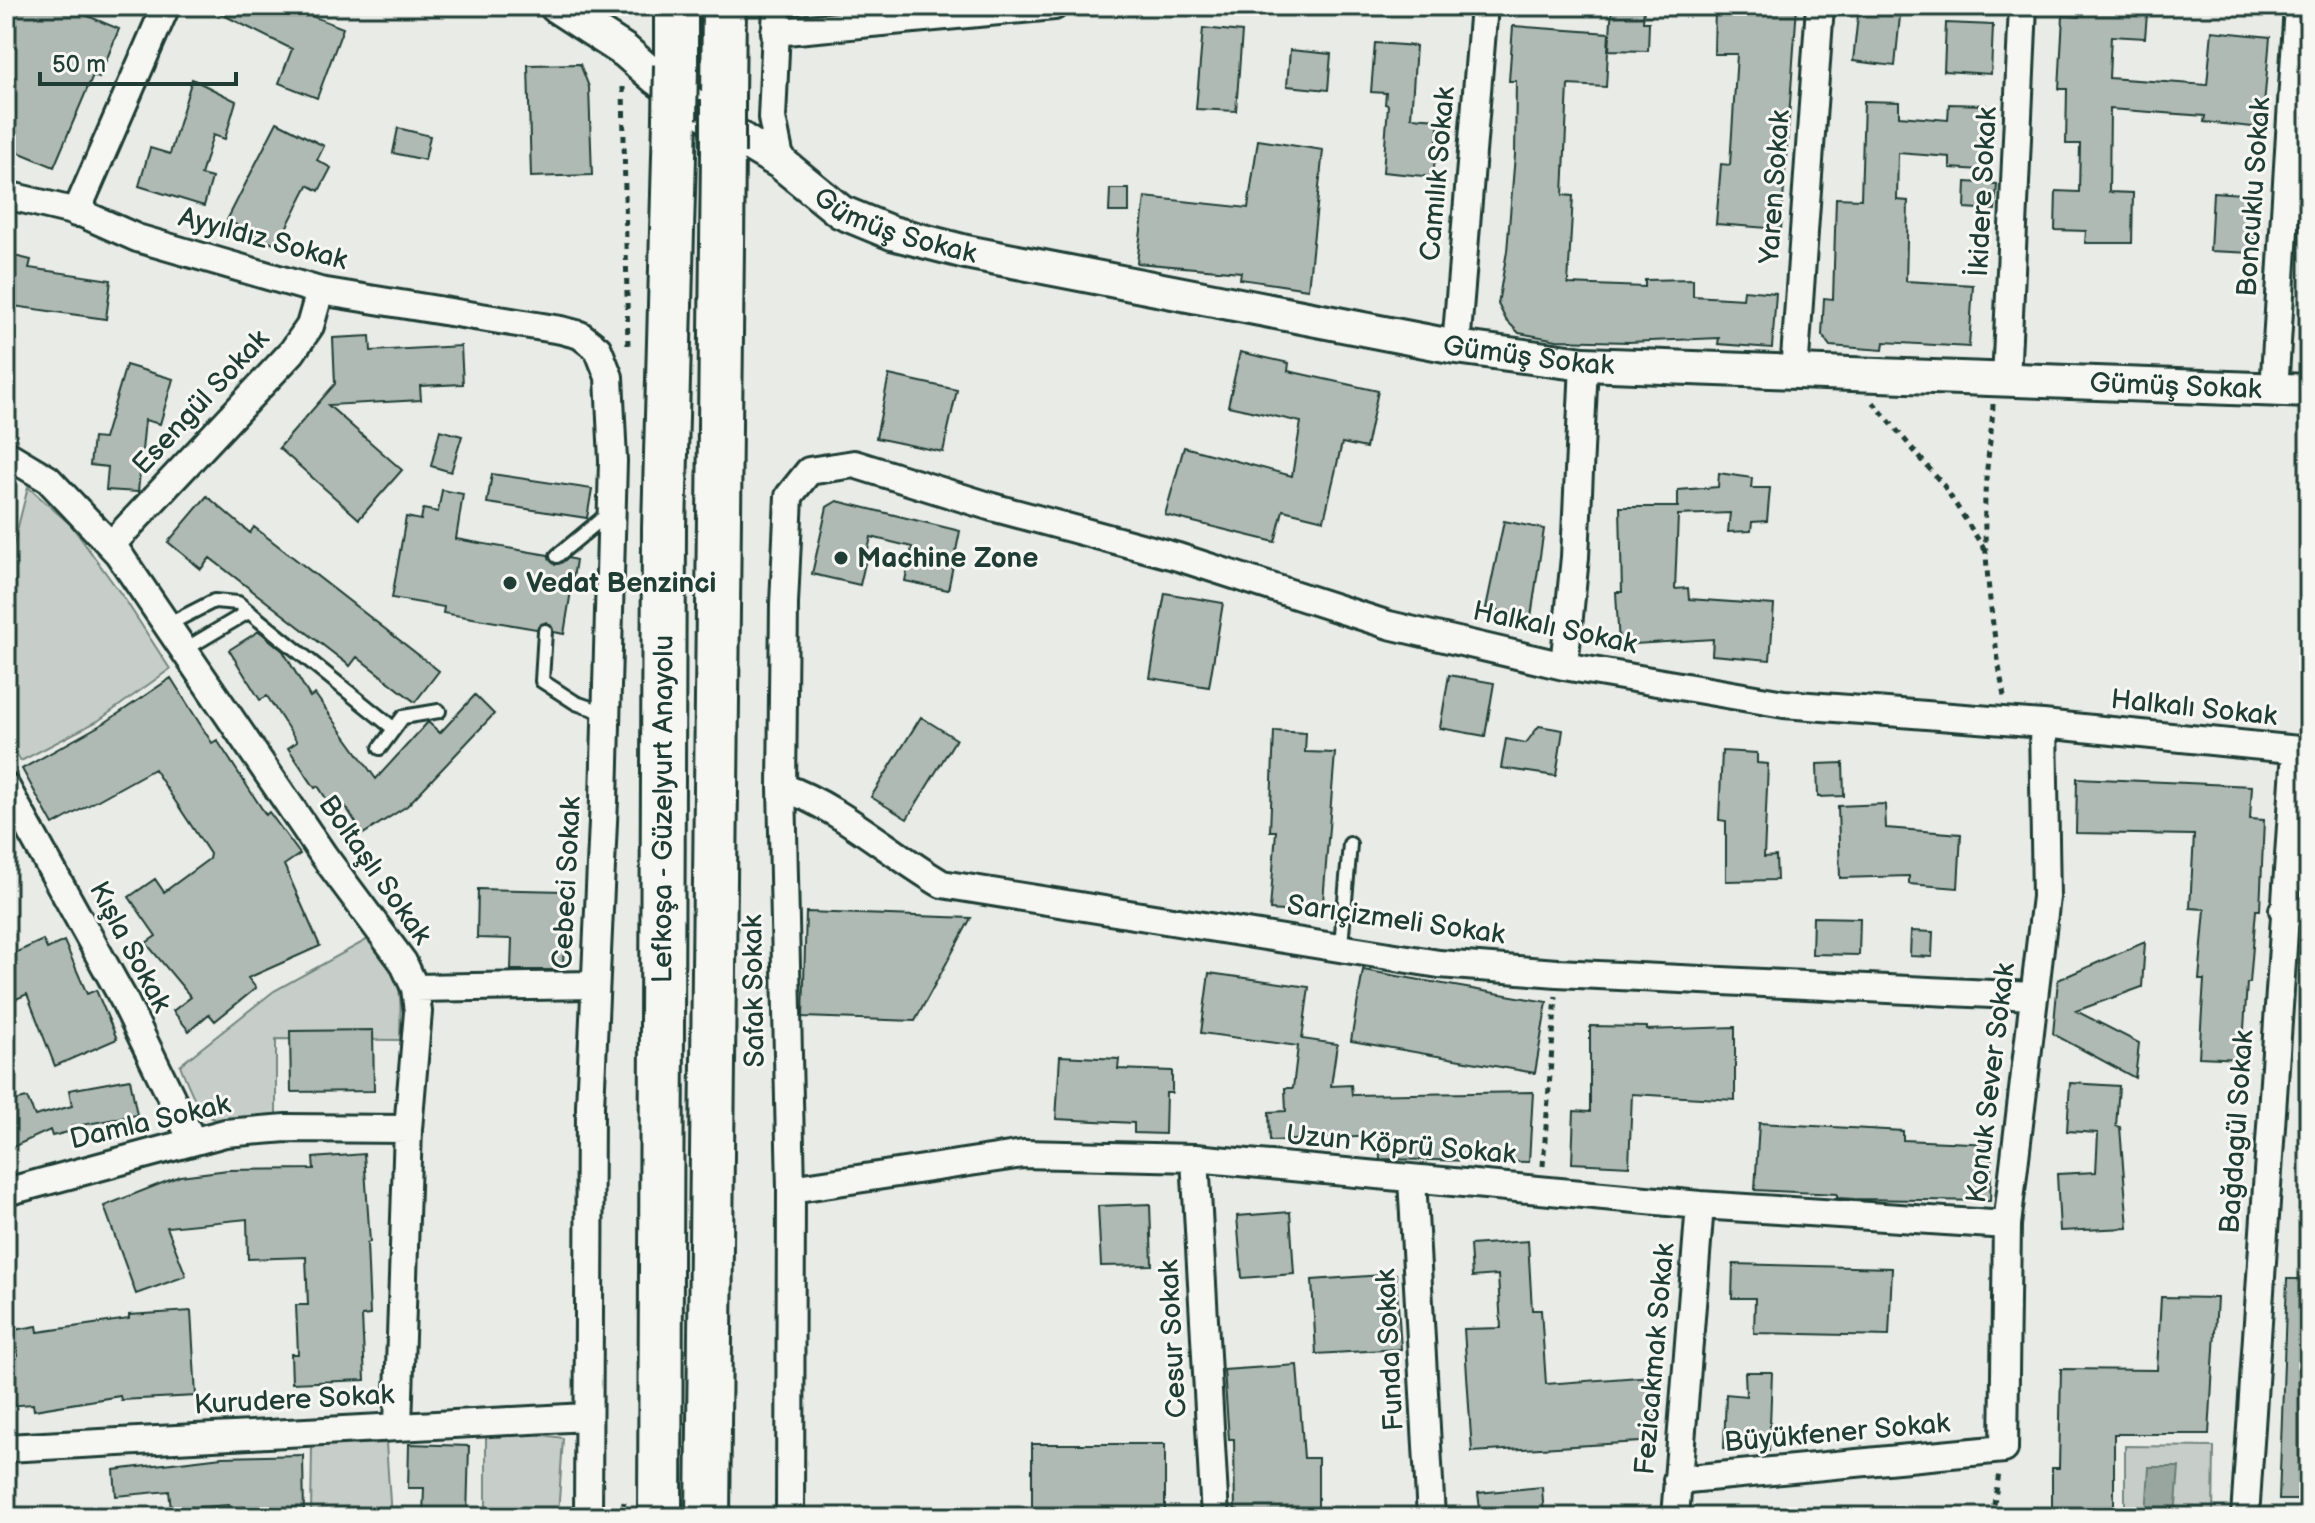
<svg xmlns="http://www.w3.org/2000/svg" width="2315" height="1523" font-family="'Balsamiq Sans',sans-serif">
<rect width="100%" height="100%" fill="#e9ebe7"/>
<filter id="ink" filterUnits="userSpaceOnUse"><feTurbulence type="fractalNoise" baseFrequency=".0125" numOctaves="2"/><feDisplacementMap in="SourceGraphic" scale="16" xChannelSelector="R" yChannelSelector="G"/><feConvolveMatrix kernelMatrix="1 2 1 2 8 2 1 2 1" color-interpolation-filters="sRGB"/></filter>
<g filter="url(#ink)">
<path fill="#c7cec9" stroke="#73867e" stroke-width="2" d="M 28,487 L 71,525 L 126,601 L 170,669 L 98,721 L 21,761 L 6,737 L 6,574 Z
M 370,938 C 404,981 401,986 400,1040 L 276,1039 L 276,1118 C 207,1122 207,1133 180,1065 L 274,991 Z
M 486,1426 L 563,1438 L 558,1517 L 486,1517 Z
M 386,1443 L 391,1517 L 311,1517 L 312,1445 Z
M 2125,1446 L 2214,1447 L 2213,1517 L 2125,1517 Z"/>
<path fill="#99a6a0" stroke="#687c75" stroke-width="2" d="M 2149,1467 L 2179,1467 L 2175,1517 L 2146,1517 Z"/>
<path fill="#b0bab5" stroke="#1f3d34" stroke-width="2" d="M 6,6 L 64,6 L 119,29 L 99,78 L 93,75 L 54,167 L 6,147 Z
M 205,6 L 286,6 L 343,28 L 317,98 L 279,83 L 292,49 Z
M 1612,6 L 1644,6 L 1643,22 L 1649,22 L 1648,51 L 1609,50 Z
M 1715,6 L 1797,6 L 1781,229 L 1716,224 L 1721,164 L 1730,165 L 1737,54 L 1714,54 Z
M 1859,6 L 1901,6 L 1895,66 L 1853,61 Z
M 2080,6 L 2133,6 L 2132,13 L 2147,14 L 2145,38 L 2111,36 L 2109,78 L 2207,85 L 2212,31 L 2270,37 L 2262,128 L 2204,122 L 2205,116 L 2110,109 L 2109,192 L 2133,193 L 2132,243 L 2085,243 L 2086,231 L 2055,230 L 2056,191 L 2079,192 L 2080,144 L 2066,144 L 2067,89 L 2059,89 L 2063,16 L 2079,17 Z
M 1946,23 L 1993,25 L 1991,74 L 1944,71 Z
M 1513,26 L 1609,33 L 1606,87 L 1568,85 L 1563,195 L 1573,196 L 1568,284 L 1645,287 L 1645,280 L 1693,279 L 1693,296 L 1743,299 L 1744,290 L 1776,293 L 1772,348 L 1718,344 L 1719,338 L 1628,342 L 1557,340 L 1519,333 L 1506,320 L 1498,304 L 1507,251 L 1515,155 L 1516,81 L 1509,81 Z
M 1203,28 L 1242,32 L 1236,111 L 1196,109 Z
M 1375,43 L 1416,46 L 1411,117 L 1439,119 L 1433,177 L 1383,172 L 1388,105 L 1385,104 L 1386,93 L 1371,92 Z
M 1290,50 L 1331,54 L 1328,90 L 1287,86 Z
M 580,64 L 589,87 L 592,175 L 531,177 L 528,65 Z
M 192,79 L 236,101 L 225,139 L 213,135 L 201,175 L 212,178 L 204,206 L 139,186 L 150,148 L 170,154 Z
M 1864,101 L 1899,102 L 1899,116 L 1948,120 L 1949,104 L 1986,105 L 1981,170 L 1950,168 L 1950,157 L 1898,153 L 1897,200 L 1908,201 L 1906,281 L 1973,285 L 1969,347 L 1884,342 L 1883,350 L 1830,346 L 1822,335 L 1824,298 L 1833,299 L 1836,198 L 1861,199 Z
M 277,122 L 324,146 L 317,160 L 331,168 L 319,191 L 308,185 L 277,246 L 227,220 Z
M 398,128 L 430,136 L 425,160 L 393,153 Z
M 1258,140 L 1323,150 L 1308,289 L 1240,279 L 1241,272 L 1137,263 L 1145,197 L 1248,208 Z
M 1966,182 L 1997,184 L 1995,210 L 1965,208 Z
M 1110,189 L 1129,189 L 1129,212 L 1109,212 Z
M 2213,192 L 2256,195 L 2253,253 L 2210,251 Z
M 6,254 L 31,260 L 29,268 L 111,280 L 106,319 L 6,305 Z
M 370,336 L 371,351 L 461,346 L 463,384 L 420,386 L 421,400 L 328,405 L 402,470 L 359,519 L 279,448 L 335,384 L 333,338 Z
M 1240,352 L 1289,363 L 1288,371 L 1378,391 L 1366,448 L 1342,443 L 1324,520 L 1283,510 L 1275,542 L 1165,515 L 1184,447 L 1292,476 L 1301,422 L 1228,406 Z
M 126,365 L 173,379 L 160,424 L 145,420 L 138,492 L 106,490 L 108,467 L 90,465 L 93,438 L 104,439 Z
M 889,375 L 957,390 L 943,452 L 876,438 Z
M 440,430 L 462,436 L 451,472 L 431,466 Z
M 1719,473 L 1752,478 L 1751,488 L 1770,488 L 1767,521 L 1752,522 L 1751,531 L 1728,532 L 1730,513 L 1678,515 L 1675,589 L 1688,588 L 1689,599 L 1774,605 L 1770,660 L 1712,655 L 1713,639 L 1619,645 L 1616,592 L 1622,592 L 1620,507 L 1678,507 L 1678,490 L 1718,487 Z
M 492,474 L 592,489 L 587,518 L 487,503 Z
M 442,490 L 463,494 L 456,539 L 548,555 L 555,565 L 568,558 L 576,560 L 564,634 L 554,632 L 546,622 L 536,629 L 443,613 L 444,607 L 392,598 L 406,517 L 421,520 L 423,509 L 438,512 Z
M 207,496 L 250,533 L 254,527 L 439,671 L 415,702 L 357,657 L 350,666 L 210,558 L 201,569 L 168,542 Z
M 837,501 L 960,531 L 948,590 L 905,581 L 912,547 L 871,537 L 860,585 L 812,574 L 827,507 Z
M 1504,521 L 1544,529 L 1531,617 L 1486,608 Z
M 1165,593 L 1223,603 L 1209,687 L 1150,678 Z
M 259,631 L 283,651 L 310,697 L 315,694 L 376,779 L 428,722 L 440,733 L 475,695 L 494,714 L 407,806 L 363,834 L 346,807 L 336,814 L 318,786 L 315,788 L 288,748 L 297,742 L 267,696 L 260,700 L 229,650 Z
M 1449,675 L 1494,683 L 1485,736 L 1440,728 Z
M 171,678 L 212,743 L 217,740 L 266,815 L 269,812 L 300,854 L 284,865 L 320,946 L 248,978 L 256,988 L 215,1021 L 209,1014 L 189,1031 L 173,1011 L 191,997 L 146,943 L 156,936 L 129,897 L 155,879 L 164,892 L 209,859 L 210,854 L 154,769 L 53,825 L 22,769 L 106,722 Z
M 921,717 L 956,739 L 907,819 L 871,797 Z
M 1539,726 L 1563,730 L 1556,776 L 1501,768 L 1506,739 L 1526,743 Z
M 1274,731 L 1306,733 L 1305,752 L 1335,753 L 1322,914 L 1270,910 L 1276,831 L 1270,831 Z
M 1722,751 L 1757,753 L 1757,763 L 1768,764 L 1764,857 L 1776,856 L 1777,880 L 1726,881 L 1726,821 L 1719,820 Z
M 1843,763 L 1844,796 L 1818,797 L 1817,764 Z
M 2077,778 L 2252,786 L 2250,819 L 2264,820 L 2260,910 L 2256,910 L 2250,983 L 2247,983 L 2242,1059 L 2199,1057 L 2204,980 L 2199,980 L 2205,909 L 2190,908 L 2194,835 L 2076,833 Z
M 1885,804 L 1886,828 L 1961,834 L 1958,888 L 1909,884 L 1909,876 L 1840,878 L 1838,806 Z
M 478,889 L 565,891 L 563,970 L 511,970 L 512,939 L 477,938 Z
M 806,912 L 971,918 L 915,1021 L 803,1017 Z
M 1813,917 L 1860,918 L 1859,955 L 1812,954 Z
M 1911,931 L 1933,932 L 1932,957 L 1910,956 Z
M 43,940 L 47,949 L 64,941 L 87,994 L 96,990 L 117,1039 L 55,1066 L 27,994 L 12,1001 L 6,988 L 6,957 Z
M 2145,942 L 2142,987 L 2076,1011 L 2139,1043 L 2135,1078 L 2053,1034 L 2058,980 Z
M 1363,970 L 1547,1002 L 1535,1073 L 1351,1041 Z
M 1209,973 L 1309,987 L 1302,1039 L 1337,1044 L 1331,1086 L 1351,1085 L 1352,1095 L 1533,1092 L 1529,1162 L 1380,1159 L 1379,1136 L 1270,1141 L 1269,1112 L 1286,1111 L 1285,1088 L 1293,1088 L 1298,1046 L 1201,1033 Z
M 1590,1026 L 1647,1027 L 1647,1030 L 1735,1027 L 1735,1100 L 1632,1094 L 1629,1166 L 1572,1163 L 1574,1111 L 1590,1112 Z
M 373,1030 L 374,1091 L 291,1092 L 290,1031 Z
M 1060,1056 L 1119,1059 L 1118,1069 L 1172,1071 L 1172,1093 L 1166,1093 L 1165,1134 L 1134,1133 L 1134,1123 L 1056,1119 Z
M 130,1079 L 137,1115 L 71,1127 L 72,1131 L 52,1136 L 50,1130 L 6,1150 L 6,1103 L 27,1098 L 35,1116 L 72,1106 L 69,1090 Z
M 2070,1083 L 2119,1086 L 2116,1126 L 2120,1127 L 2128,1228 L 2060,1231 L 2057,1174 L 2096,1172 L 2098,1133 L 2067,1131 Z
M 1759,1123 L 1903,1131 L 1903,1140 L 1992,1144 L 1990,1201 L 1854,1199 L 1837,1198 L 1837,1194 L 1755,1190 Z
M 364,1154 L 370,1242 L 367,1243 L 370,1315 L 362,1316 L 365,1380 L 292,1383 L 291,1354 L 298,1354 L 296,1305 L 308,1305 L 306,1257 L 248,1259 L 247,1219 L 167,1227 L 186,1276 L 136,1294 L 104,1206 L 180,1176 L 228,1170 L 314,1169 L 313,1158 Z
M 1150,1204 L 1152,1265 L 1101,1266 L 1098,1206 Z
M 1290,1212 L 1294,1274 L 1242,1278 L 1237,1216 Z
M 1528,1241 L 1532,1310 L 1541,1310 L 1546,1384 L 1652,1376 L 1657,1441 L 1472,1452 L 1464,1329 L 1501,1328 L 1498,1275 L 1472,1277 L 1470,1245 Z
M 1733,1264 L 1892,1268 L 1889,1336 L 1754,1333 L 1755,1298 L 1732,1298 Z
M 1396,1274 L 1401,1349 L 1316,1354 L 1312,1280 Z
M 2287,1279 L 2309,1279 L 2309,1500 L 2279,1500 Z
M 2161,1297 L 2217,1298 L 2209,1434 L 2114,1434 L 2114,1517 L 2052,1517 L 2052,1468 L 2059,1468 L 2061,1369 L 2157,1370 Z
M 191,1311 L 196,1396 L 121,1400 L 120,1396 L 34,1410 L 33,1404 L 6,1406 L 6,1356 L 18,1355 L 14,1330 L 37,1326 L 38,1332 L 129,1319 L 129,1315 Z
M 1297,1365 L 1304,1458 L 1318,1458 L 1318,1517 L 1235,1517 L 1234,1439 L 1229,1439 L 1224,1370 Z
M 1745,1372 L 1772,1372 L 1769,1451 L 1724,1448 L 1726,1394 L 1746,1396 Z
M 409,1444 L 469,1446 L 467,1517 L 423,1517 L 424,1488 L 408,1488 Z
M 1032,1444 L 1165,1444 L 1165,1517 L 1032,1517 Z
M 303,1455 L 304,1517 L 229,1517 L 229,1505 L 171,1509 L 169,1491 L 116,1496 L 114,1470 L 222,1457 Z
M 1542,1487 L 1544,1517 L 1481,1517 L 1478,1493 Z"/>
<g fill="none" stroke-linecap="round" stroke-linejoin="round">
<g stroke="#1f3d34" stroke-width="18">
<path id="service" d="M 557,556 L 610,512
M 167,625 L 214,601 L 238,603 L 393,728
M 545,631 L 542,681 L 576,703 L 605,713
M 184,650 L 248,612
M 380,748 L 403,717 L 439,711
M 1341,945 L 1350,844"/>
</g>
<g stroke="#1f3d34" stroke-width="32">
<path id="minor" d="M 777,6 L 772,118 L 781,163
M 775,32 L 1054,6
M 6,195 L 81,213 L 137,238 L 320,291 L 561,330 L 580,335 L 598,349 L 609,377 L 613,461 L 604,800 L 590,1106 L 588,1517
M 76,213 L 166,6
M 1456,347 L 1484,6
M 1794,373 L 1820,6
M 2006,381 L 2023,6
M 2274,391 L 2298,6
M 6,454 L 48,479 L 118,553 L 324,856 L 403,962 L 415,988 L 418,1012 L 408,1129 L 398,1425
M 111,545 L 292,352 L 310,326 L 320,291
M 1564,666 L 1575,557 L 1584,364
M 6,787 L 124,1000 L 192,1140
M 782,787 C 840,807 889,853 942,884 L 1439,964 L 1557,973 L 2033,996
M 2283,910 L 2309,913
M 415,988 L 594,985
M 1195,1158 L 1215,1517
M 1412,1179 L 1431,1517
M 791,1189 L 1023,1154 L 1195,1158 L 1700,1205 L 2007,1225
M 6,1192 L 225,1133 L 286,1128 L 408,1129
M 6,1448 L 586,1417
M 1677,1480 L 2004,1449 L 2007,1225 L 2046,897 L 2043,724
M 790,1517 L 791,1189 L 782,787 L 784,604 L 789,496 L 809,471 L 854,464 L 992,507 L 1178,557 L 1389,625 L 1564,666 L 1784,704 L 2043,724 L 2309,751
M 1675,1517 L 1700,1205
M 2245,1517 L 2296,751"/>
</g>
<g stroke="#1f3d34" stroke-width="38">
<g id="tertiary">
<path id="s1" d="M 556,6 L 625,51 L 656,78 L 744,141 L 781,163 L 841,212 L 892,233 L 966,252 L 1456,347 L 1584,364 L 2309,391"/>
</g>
</g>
<g stroke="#1f3d34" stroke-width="48">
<g id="trunk">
<path d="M 676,65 L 676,6"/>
<path d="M 723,99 L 724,6"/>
<path id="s2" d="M 660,1517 L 664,528 L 675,119"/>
<path d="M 708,1517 L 723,153"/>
</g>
</g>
<path stroke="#1f3d34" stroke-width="5" stroke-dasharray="6 6" stroke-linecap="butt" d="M 621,6 L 622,17
M 623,87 L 628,349
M 1873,402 L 1944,486 L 1985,550
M 1993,404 C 1992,435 1986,465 1985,496 C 1983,563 1993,630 2004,697
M 1543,1166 L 1556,996
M 622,1517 L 624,1502
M 1992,1517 L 1999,1473"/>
<use href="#service" stroke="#f6f6f2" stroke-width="12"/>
<use href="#minor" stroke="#f6f6f2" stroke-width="26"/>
<use href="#tertiary" stroke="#f6f6f2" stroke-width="32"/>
<use href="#trunk" stroke="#f6f6f2" stroke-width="42"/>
<g stroke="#1f3d34" stroke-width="48" stroke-linecap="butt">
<path id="trunk-bridge" d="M 675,119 L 676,65
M 723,153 L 723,99"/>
</g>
<use href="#trunk-bridge" stroke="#f6f6f2" stroke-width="42"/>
</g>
</g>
<g fill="#1f3d34" stroke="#f6f6f2" stroke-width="3">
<circle cx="841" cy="558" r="8"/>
<circle cx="510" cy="583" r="8"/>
</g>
<g text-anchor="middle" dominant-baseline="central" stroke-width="6" stroke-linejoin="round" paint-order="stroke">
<g font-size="28" fill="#1f3d34" stroke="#f6f6f2">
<text transform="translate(1438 174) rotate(-85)">Camılık Sokak</text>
<text transform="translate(1775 187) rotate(-86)">Yaren Sokak</text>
<text transform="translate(1983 192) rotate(-87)">İkidere Sokak</text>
<text transform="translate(2254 197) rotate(-86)">Boncuklu Sokak</text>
<text stroke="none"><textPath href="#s1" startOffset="408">Gümüş Sokak</textPath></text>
<text transform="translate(263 239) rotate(15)">Ayyıldız Sokak</text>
<text stroke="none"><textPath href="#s1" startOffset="1056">Gümüş Sokak</textPath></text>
<text stroke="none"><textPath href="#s1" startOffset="1704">Gümüş Sokak</textPath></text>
<text transform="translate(201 402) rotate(-47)">Esengül Sokak</text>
<text transform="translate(1555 628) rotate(12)">Halkalı Sokak</text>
<text transform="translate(2194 708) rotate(6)">Halkalı Sokak</text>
<text stroke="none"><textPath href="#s2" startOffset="708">Lefkoşa - Güzelyurt Anayolu</textPath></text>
<text transform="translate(375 870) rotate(55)">Boltaşlı Sokak</text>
<text transform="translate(567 883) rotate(-87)">Cebeci Sokak</text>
<text transform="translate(1396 920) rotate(8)">Sarıçizmeli Sokak</text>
<text transform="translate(130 947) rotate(62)">Kışla Sokak</text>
<text transform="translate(754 991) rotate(-91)">Safak Sokak</text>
<text transform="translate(1991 1083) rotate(-83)">Konuk Sever Sokak</text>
<text transform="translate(150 1122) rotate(-13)">Damla Sokak</text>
<text transform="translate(2237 1132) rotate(-86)">Bağdagül Sokak</text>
<text transform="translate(1401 1145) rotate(5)">Uzun Köprü Sokak</text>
<text transform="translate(1173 1339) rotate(-93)">Cesur Sokak</text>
<text transform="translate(1390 1350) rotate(-93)">Funda Sokak</text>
<text transform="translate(1655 1359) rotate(-85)">Fezicakmak Sokak</text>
<text transform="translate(294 1400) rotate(-3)">Kurudere Sokak</text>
<text transform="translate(1837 1433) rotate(-5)">Büyükfener Sokak</text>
</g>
<g font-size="28" font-weight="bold" fill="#1f3d34" stroke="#f6f6f2" text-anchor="start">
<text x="857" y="558">Machine Zone</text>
<text x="526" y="583">Vedat Benzinci</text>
</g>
</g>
<rect width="2315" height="1523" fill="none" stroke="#f6f6f2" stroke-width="32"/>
<rect x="16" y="16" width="2283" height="1491" fill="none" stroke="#1f3d34" stroke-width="3" filter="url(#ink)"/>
<path d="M40 72v12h196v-12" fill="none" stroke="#1f3d34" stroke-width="4"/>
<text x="52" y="72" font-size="24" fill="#1f3d34" stroke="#f6f6f2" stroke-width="6" paint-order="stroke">50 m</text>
</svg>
